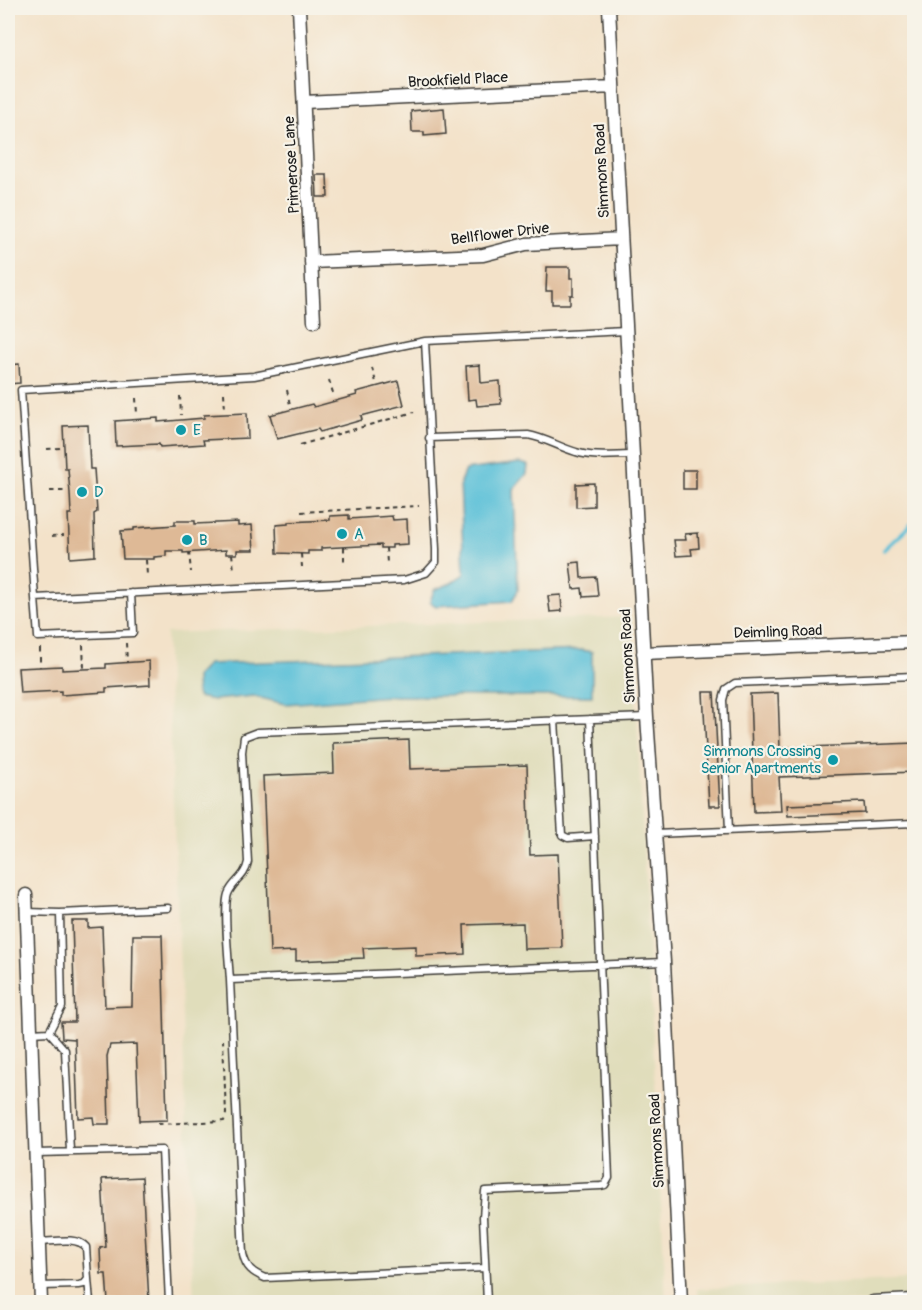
<svg xmlns="http://www.w3.org/2000/svg" width="922" height="1310" font-family="Pangolin,sans-serif">
<rect width="100%" height="100%" fill="#f7f3e8"/>
<filter id="ink" filterUnits="userSpaceOnUse"><feTurbulence type="fractalNoise" baseFrequency=".0167" numOctaves="2"/><feDisplacementMap in="SourceGraphic" scale="12" xChannelSelector="R" yChannelSelector="G"/><feConvolveMatrix kernelMatrix="1 2 1 2 8 2 1 2 1" color-interpolation-filters="sRGB"/></filter>
<filter id="wash" filterUnits="userSpaceOnUse"><feTurbulence type="fractalNoise" baseFrequency=".008" numOctaves="4" result="noise"/><feDisplacementMap in="SourceGraphic" scale="24" xChannelSelector="R" yChannelSelector="G"/><feGaussianBlur stdDeviation="1.35" result="paint"/><feColorMatrix in="noise" values="0 0 0 0 0 0 0 0 0 0 0 0 0 0 0 0 0 1.4 0 .05"/><feComposite in="paint" operator="in"/></filter>
<g filter="url(#wash)">
<rect width="100%" height="100%" fill="#f3e2c9"/>
<path fill="#e0ddbb" d="M 632,617 L 666,1302 L 194,1302 L 166,633 Z
M 914,1279 L 914,1302 L 698,1302 L 697,1289 Z"/>
<path fill="#5ac0d8" stroke="#3b6e7a" stroke-width="1.5" d="M 520,463 L 528,465 L 527,474 L 514,489 L 518,590 L 512,601 L 436,606 L 430,602 L 434,590 L 449,584 L 464,574 L 460,482 L 465,470 Z
M 581,650 L 592,652 L 592,696 L 390,696 L 285,704 L 253,696 L 214,700 L 197,697 L 196,677 L 208,664 Z"/>
<g fill="none" stroke-linecap="round" stroke-linejoin="round">
<path stroke="#5ac0d8" stroke-width="4" d="M 884,550 L 914,522"/>
</g>
<g id="blocks">
<path fill="#deb996" d="M 444,108 L 446,134 L 424,136 L 424,132 L 412,132 L 411,111 Z
M 316,175 L 327,175 L 328,197 L 317,197 Z
M 547,267 L 570,267 L 570,278 L 573,278 L 573,295 L 570,295 L 570,304 L 552,304 L 552,291 L 546,291 Z
M 19,364 L 20,383 L 8,384 L 8,365 Z
M 480,365 L 481,383 L 500,381 L 501,404 L 477,406 L 476,399 L 468,400 L 466,366 Z
M 398,381 L 404,405 L 361,416 L 362,420 L 320,432 L 318,429 L 277,439 L 270,415 L 312,404 L 314,407 L 357,395 L 356,392 Z
M 247,413 L 248,438 L 203,440 L 204,444 L 160,447 L 159,444 L 116,446 L 115,421 L 158,418 L 158,422 L 204,418 L 204,415 Z
M 88,425 L 90,469 L 94,469 L 97,512 L 94,514 L 95,556 L 70,558 L 68,514 L 71,514 L 70,493 L 68,469 L 65,469 L 63,426 Z
M 683,470 L 696,470 L 696,489 L 683,489 Z
M 594,483 L 594,506 L 576,507 L 576,484 Z
M 349,515 L 349,519 L 392,516 L 393,520 L 407,519 L 408,544 L 392,545 L 392,548 L 381,548 L 381,545 L 321,548 L 321,551 L 308,551 L 308,554 L 277,553 L 276,525 L 288,524 L 288,522 L 330,520 L 330,516 Z
M 175,521 L 195,521 L 195,524 L 238,522 L 238,526 L 252,525 L 254,550 L 237,550 L 237,554 L 226,554 L 226,550 L 183,553 L 183,551 L 166,551 L 166,556 L 154,557 L 154,559 L 123,559 L 121,531 L 134,530 L 134,528 L 175,525 Z
M 698,533 L 699,548 L 691,549 L 692,555 L 676,556 L 674,540 L 686,540 L 685,534 Z
M 580,562 L 581,578 L 596,577 L 598,596 L 583,597 L 582,588 L 573,589 L 570,563 Z
M 561,595 L 562,611 L 550,612 L 548,596 Z
M 149,661 L 150,685 L 106,688 L 106,692 L 61,695 L 61,691 L 20,693 L 18,668 L 62,666 L 62,670 L 106,668 L 106,664 Z
M 703,692 L 714,692 L 720,806 L 709,806 Z
M 778,693 L 780,748 L 915,743 L 915,772 L 779,777 L 781,811 L 754,812 L 750,694 Z
M 409,740 L 410,769 L 527,765 L 530,855 L 558,854 L 562,948 L 524,949 L 523,923 L 464,925 L 465,954 L 416,956 L 416,946 L 363,948 L 364,958 L 296,961 L 296,951 L 270,952 L 263,776 L 334,773 L 333,743 Z
M 864,802 L 865,813 L 788,816 L 787,805 Z
M 72,921 L 88,921 L 88,928 L 102,927 L 105,1007 L 132,1006 L 133,935 L 162,935 L 167,1120 L 139,1121 L 136,1044 L 110,1045 L 107,1056 L 109,1124 L 94,1124 L 93,1117 L 78,1118 L 75,1039 L 62,1038 L 61,1022 L 75,1022 Z
M 142,1177 L 149,1302 L 108,1302 L 106,1274 L 101,1274 L 100,1248 L 106,1247 L 102,1179 Z"/>
</g>
</g>
<g filter="url(#ink)">
<use href="#blocks" fill-opacity="0" stroke="#3c3a36" stroke-width="1.5"/>
<g fill="none" stroke-linecap="round" stroke-linejoin="round">
<g stroke="#3c3a36" stroke-width="9">
<path id="lane" d="M 425,341 L 436,549 L 436,562 L 426,573 L 404,580 L 35,598 L 21,390 L 254,376 L 425,341 L 626,331
M 429,438 L 528,435 C 545,438 559,447 576,452 C 594,458 614,455 633,455
M 35,598 L 38,637 L 133,633 L 131,593
M 555,720 L 562,835 L 568,838 L 595,836
M 729,830 L 723,700 L 726,689 L 735,683 L 914,676
M 655,834 L 914,823
M 27,912 L 60,913 L 62,1007 L 49,1032
M 60,913 L 168,908
M 230,980 C 229,963 223,907 228,894 C 233,881 245,878 248,862 L 242,752 L 244,737 L 257,732 L 647,717
M 31,1033 L 49,1032 L 65,1050 L 70,1151
M 36,1153 L 162,1150 L 169,1302
M 39,1242 C 53,1242 76,1236 86,1247 L 88,1279 L 84,1284 L 79,1285 L 41,1286
M 485,1268 L 265,1278 C 253,1273 246,1268 243,1254 L 230,980 L 664,962
M 88,1279 L 90,1302
M 487,1302 L 483,1217 L 485,1191 L 601,1186 L 605,1185 L 609,1178 L 590,719"/>
</g>
<g stroke="#3c3a36" stroke-width="15">
<path id="street" d="M 299,8 L 314,321
M 609,8 L 647,717 L 664,962 L 681,1302
M 304,102 L 613,87
M 311,262 L 483,255 L 526,244 L 621,239
M 643,653 L 914,642
M 26,895 L 41,1302
M 873,1302 L 914,1300"/>
</g>
<path stroke="#3c3a36" stroke-width="2" stroke-dasharray="4.5 4.5" stroke-linecap="butt" d="M 372,368 L 376,382
M 329,380 L 334,396
M 287,390 L 290,405
M 224,393 L 225,410
M 180,396 L 181,415
M 136,398 L 137,414
M 300,445 L 414,412
M 47,449 L 60,448
M 50,491 L 65,491
M 301,512 L 419,506
M 52,536 L 64,535
M 344,547 L 344,565
M 386,548 L 387,563
M 189,552 L 191,572
M 232,554 L 234,570
M 301,554 L 302,567
M 146,560 L 147,575
M 126,643 L 127,662
M 83,645 L 84,669
M 40,648 L 40,667
M 158,1124 L 224,1121 L 226,1114 L 223,1040"/>
<use href="#lane" stroke="#fff" stroke-width="6"/>
<use href="#street" stroke="#fff" stroke-width="12"/>
</g>
</g>
<g fill="#0f9aa8" stroke="#f7f3e8" stroke-width="2">
<circle cx="181" cy="430" r="6"/>
<circle cx="82" cy="492" r="6"/>
<circle cx="342" cy="534" r="6"/>
<circle cx="187" cy="540" r="6"/>
<circle cx="833" cy="760" r="6"/>
</g>
<g text-anchor="middle" dominant-baseline="central" stroke-width="4.5" stroke-linejoin="round" paint-order="stroke">
<g font-size="15" fill="#1c1c1c" stroke="#f7f3e8">
<text transform="translate(458 80) rotate(-3)">Brookfield Place</text>
<text transform="translate(292 165) rotate(-93)">Primerose Lane</text>
<text transform="translate(602 171) rotate(-93)">Simmons Road</text>
<text transform="translate(500 234) rotate(-7)">Bellflower Drive</text>
<text transform="translate(778 632) rotate(-2)">Deimling Road</text>
<text transform="translate(628 656) rotate(-93)">Simmons Road</text>
<text transform="translate(657 1141) rotate(-93)">Simmons Road</text>
</g>
<g font-size="15" fill="#0d838f" stroke="#f7f3e8" text-anchor="start">
<text x="193" y="430">E</text>
<text x="94" y="492">D</text>
<text x="354" y="534">A</text>
<text x="199" y="540">B</text>
<text x="821" y="751" text-anchor="end">Simmons Crossing<tspan x="821" dy="17">Senior Apartments</tspan></text>
</g>
</g>
<rect width="922" height="1310" fill="none" stroke="#f7f3e8" stroke-width="30"/>
</svg>
